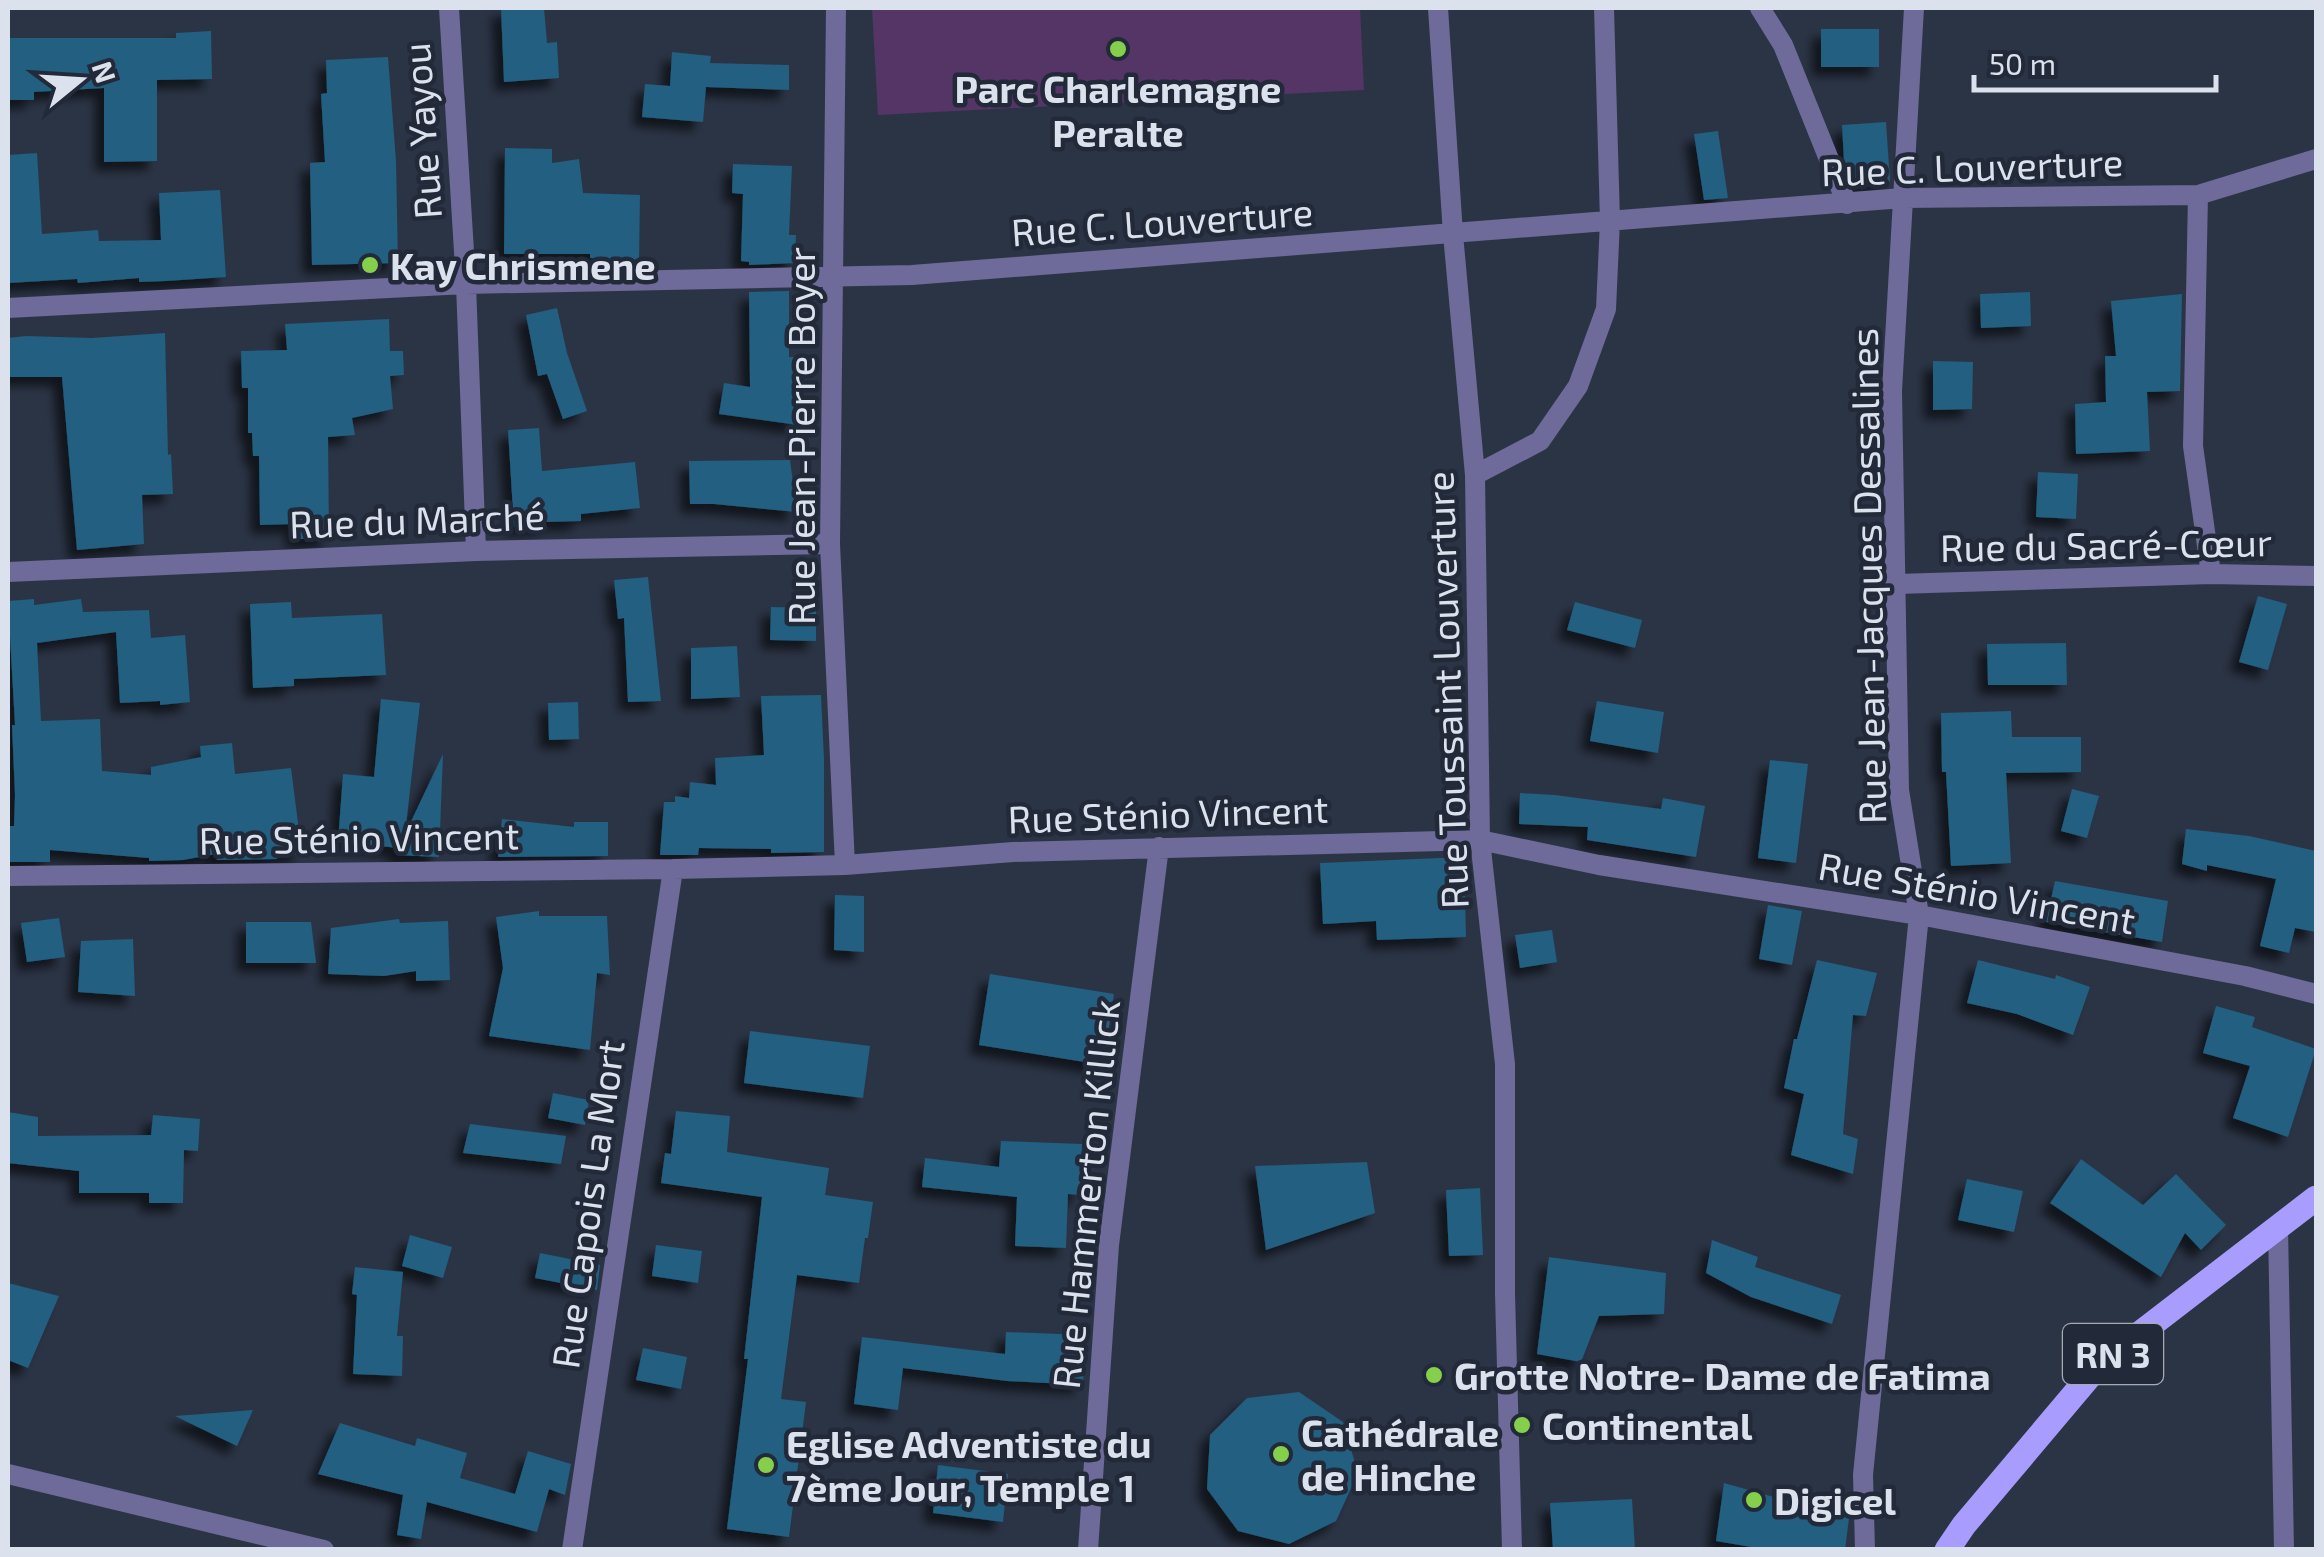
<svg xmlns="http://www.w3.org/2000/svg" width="2324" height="1557" font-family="'Exo 2',sans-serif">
<defs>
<filter id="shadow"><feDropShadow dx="-9" dy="9" stdDeviation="5" flood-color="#0009"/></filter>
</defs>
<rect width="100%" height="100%" fill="#2b3445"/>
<path fill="#553466" d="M 872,8 L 1360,8 L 1364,90 L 878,115 Z"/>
<path fill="#215f80" filter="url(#shadow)" d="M 501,8 L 544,8 L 547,43 L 557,42 L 559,78 L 504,82 Z
M 1821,29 L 1879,29 L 1879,67 L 1821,67 Z
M 211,31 L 212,79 L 157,80 L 157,161 L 104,162 L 104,88 L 34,92 L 34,100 L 8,100 L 8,38 L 176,38 L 176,33 Z
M 672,52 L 711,56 L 710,63 L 789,65 L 789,90 L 706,87 L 703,122 L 642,117 L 645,84 L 670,86 Z
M 388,57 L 396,161 L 398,263 L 312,265 L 310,163 L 325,162 L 321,94 L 327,93 L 326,60 Z
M 1886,122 L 1890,181 L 1854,184 L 1844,161 L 1842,125 Z
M 1718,131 L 1728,198 L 1704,200 L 1694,134 Z
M 505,148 L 552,149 L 552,163 L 579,159 L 583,193 L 640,195 L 639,262 L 590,258 L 590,254 L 504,254 Z
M 37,153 L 42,234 L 98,230 L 99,241 L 161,240 L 159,193 L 220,190 L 226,277 L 166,281 L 139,282 L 139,278 L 78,283 L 77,279 L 8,283 L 8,155 Z
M 733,164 L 792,166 L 789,235 L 796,235 L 795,263 L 749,265 L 749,262 L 741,261 L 743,194 L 732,193 Z
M 789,291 L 789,357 L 800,357 L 798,425 L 719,414 L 724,383 L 750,387 L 749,292 Z
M 2030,292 L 2031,326 L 1981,328 L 1980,294 Z
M 2182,294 L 2180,391 L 2147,392 L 2150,451 L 2076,454 L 2075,404 L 2106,402 L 2105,356 L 2116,356 L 2111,301 Z
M 557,308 L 567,353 L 587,411 L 563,419 L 547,374 L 538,376 L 526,315 Z
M 389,319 L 390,351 L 403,351 L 404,375 L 390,376 L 393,409 L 352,418 L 355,435 L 328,437 L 329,539 L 294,539 L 294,524 L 260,525 L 259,456 L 253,456 L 252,433 L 248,433 L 248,388 L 242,388 L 241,351 L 287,350 L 285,324 Z
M 165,333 L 168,455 L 171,454 L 173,494 L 142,495 L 144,544 L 77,550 L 62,377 L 8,377 L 8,338 L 26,336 L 92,338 Z
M 1933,361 L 1973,362 L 1972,409 L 1933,410 Z
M 539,428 L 542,471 L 635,462 L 640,508 L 581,514 L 581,521 L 546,522 L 546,526 L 514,527 L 508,430 Z
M 790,460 L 797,512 L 714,504 L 690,504 L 689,461 Z
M 2038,472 L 2078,474 L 2076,519 L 2036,517 Z
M 648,577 L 661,701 L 628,702 L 624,618 L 618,619 L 614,580 Z
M 2258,596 L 2287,604 L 2268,670 L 2239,662 Z
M 34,599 L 34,605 L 81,599 L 83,612 L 149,610 L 151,638 L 185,635 L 190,702 L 160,705 L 160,701 L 120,703 L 116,632 L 37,643 L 41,721 L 100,719 L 102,771 L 151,775 L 151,767 L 201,757 L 200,746 L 232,743 L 235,774 L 291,768 L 302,854 L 277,855 L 277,859 L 217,860 L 216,854 L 183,860 L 149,861 L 149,858 L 50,850 L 50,862 L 8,862 L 8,826 L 14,826 L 15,795 L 12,725 L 15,725 L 8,601 Z
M 291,602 L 292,618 L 382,614 L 386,675 L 294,679 L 294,686 L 253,688 L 250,604 Z
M 1575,602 L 1642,620 L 1635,648 L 1567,630 Z
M 771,607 L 816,608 L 816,641 L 770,640 Z
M 2066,643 L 2067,685 L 1988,685 L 1987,644 Z
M 737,646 L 740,697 L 691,699 L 691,648 Z
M 821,695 L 824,759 L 824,852 L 771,853 L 771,849 L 699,848 L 698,855 L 660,855 L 664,802 L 675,802 L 675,796 L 689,798 L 690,782 L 716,785 L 715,758 L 764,755 L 761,696 Z
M 381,699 L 420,703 L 405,834 L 443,754 L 439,857 L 396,855 L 399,848 L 338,842 L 343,774 L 374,777 Z
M 1597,701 L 1664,712 L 1658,753 L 1590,741 Z
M 578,702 L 579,739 L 549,740 L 548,703 Z
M 2011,711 L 2012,737 L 2081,737 L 2081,772 L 2006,773 L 2011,863 L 1951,866 L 1946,772 L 1942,772 L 1941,713 Z
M 1770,760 L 1808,764 L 1796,863 L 1758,858 Z
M 2072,789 L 2099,796 L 2087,838 L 2061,831 Z
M 1520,793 L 1555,795 L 1661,809 L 1663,798 L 1705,806 L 1696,857 L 1587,840 L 1588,827 L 1519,824 Z
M 502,819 L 574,827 L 574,822 L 608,822 L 608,856 L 498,857 Z
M 2186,829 L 2249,836 L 2316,851 L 2316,932 L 2295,928 L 2289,953 L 2260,946 L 2276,879 L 2207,865 L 2207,871 L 2182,864 Z
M 1464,857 L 1466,937 L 1377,940 L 1376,921 L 1323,924 L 1320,863 Z
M 2055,881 L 2168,901 L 2162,942 L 2046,922 Z
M 835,895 L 864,896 L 864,952 L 834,950 Z
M 1768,905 L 1802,911 L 1792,965 L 1759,959 Z
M 539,911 L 539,916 L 607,916 L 610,975 L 597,973 L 590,1050 L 489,1036 L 503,968 L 496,917 Z
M 59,918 L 65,957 L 27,962 L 21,923 Z
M 399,919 L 400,923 L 448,921 L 450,980 L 416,981 L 416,971 L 384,976 L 328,974 L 331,928 Z
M 246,922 L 311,922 L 316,963 L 246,963 Z
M 1552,930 L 1557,962 L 1520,968 L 1515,935 Z
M 133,939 L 135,996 L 78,992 L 81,941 Z
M 1817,960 L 1877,973 L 1866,1016 L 1853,1015 L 1843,1134 L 1858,1139 L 1853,1174 L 1791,1155 L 1804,1094 L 1784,1088 L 1794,1039 L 1797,1039 Z
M 1978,960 L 2055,979 L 2056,975 L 2090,987 L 2073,1035 L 2017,1014 L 1967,1003 Z
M 990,974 L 1114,994 L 1103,1065 L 979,1045 Z
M 2216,1006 L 2255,1017 L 2252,1027 L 2316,1049 L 2288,1137 L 2233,1118 L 2250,1066 L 2203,1053 Z
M 750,1031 L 870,1046 L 863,1098 L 744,1083 Z
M 553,1093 L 589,1100 L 585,1125 L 548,1118 Z
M 676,1111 L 730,1116 L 727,1152 L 829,1168 L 825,1195 L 873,1202 L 868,1238 L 865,1238 L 859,1283 L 797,1275 L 781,1399 L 806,1402 L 789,1537 L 727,1529 L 748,1359 L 744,1359 L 762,1197 L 661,1183 L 665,1153 L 671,1154 Z
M 8,1112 L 38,1117 L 38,1136 L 151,1135 L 153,1115 L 200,1119 L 198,1151 L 184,1150 L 183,1203 L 149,1203 L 149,1193 L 79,1193 L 79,1171 L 8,1163 Z
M 470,1124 L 566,1136 L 561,1164 L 463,1153 Z
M 1001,1141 L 1082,1144 L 1080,1195 L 1068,1194 L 1066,1248 L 1015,1246 L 1017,1197 L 922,1187 L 925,1158 L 999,1167 Z
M 2081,1159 L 2143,1205 L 2176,1174 L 2226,1225 L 2201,1250 L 2185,1233 L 2161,1277 L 2050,1203 Z
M 1367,1162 L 1375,1213 L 1266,1250 L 1255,1166 Z
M 1967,1179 L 2023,1191 L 2014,1232 L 1958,1220 Z
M 1480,1188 L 1483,1255 L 1449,1256 L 1446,1190 Z
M 410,1235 L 452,1247 L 443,1278 L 402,1266 Z
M 1712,1240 L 1758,1257 L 1755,1267 L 1841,1295 L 1832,1324 L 1751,1297 L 1706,1273 Z
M 656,1245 L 702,1251 L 698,1283 L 652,1276 Z
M 540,1253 L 600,1265 L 597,1290 L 535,1278 Z
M 1549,1257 L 1666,1273 L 1664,1314 L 1599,1316 L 1581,1362 L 1537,1354 Z
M 355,1267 L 403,1272 L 397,1336 L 403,1336 L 402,1376 L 353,1374 L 357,1295 L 352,1294 Z
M 8,1283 L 59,1296 L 28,1368 L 8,1360 Z
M 1006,1332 L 1085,1335 L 1083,1385 L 1007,1381 L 903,1368 L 898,1410 L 854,1404 L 862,1337 L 1005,1354 Z
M 643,1348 L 687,1357 L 681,1389 L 636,1380 Z
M 1299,1392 L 1343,1422 L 1358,1473 L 1336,1521 L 1289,1544 L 1238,1531 L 1207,1489 L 1210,1435 L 1247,1398 Z
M 253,1410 L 237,1446 L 175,1416 Z
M 340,1423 L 415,1446 L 417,1438 L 467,1453 L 460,1478 L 515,1494 L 528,1451 L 571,1464 L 565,1495 L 549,1489 L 537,1532 L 427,1502 L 421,1539 L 397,1535 L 403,1495 L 318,1474 Z
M 938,1465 L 1008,1474 L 1003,1522 L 933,1513 Z
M 1724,1483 L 1849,1518 L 1845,1550 L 1769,1550 L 1716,1541 Z
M 1632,1499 L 1635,1550 L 1553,1550 L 1550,1503 Z"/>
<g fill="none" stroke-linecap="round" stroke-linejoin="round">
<path stroke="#6e6a9a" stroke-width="20" d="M 449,8 L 466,284 L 476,551
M 836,8 L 830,544 L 845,865
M 1438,8 L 1453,234 L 1475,475 L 1480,840 L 1505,1064 L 1505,1294 L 1512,1550
M 1760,8 L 1783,45 L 1847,204
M 2198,195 L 2193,446 L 2211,574
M 8,308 L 466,284 L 912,275 L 1903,198 L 2198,195 L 2316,159
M 1475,475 L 1540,441 L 1578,386 L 1606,309 L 1610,221 L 1604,8
M 8,572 L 476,551 L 830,544
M 1897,584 L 2211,574 L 2316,576
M 8,876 L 673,869 L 845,865 L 1013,852 L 1480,840 L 1599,865 L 1919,915 L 2245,976 L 2316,994
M 2278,1227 L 2284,1550
M 8,1474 L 324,1550
M 572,1550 L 673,869
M 1088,1550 L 1109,1245 L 1159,847
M 1865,1550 L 1863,1475 L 1919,915 L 1899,790 L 1892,391 L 1914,8"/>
<path stroke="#a89dfe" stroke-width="25" d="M 1947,1550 L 1964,1525 L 2099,1365 L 2316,1198"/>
</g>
<g fill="#85cf4c" stroke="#222a3a" stroke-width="4">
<circle cx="1118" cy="49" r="10"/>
<circle cx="370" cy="265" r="10"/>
<circle cx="1434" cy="1375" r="10"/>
<circle cx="1522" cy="1425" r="10"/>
<circle cx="1281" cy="1454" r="10"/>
<circle cx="766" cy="1465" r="10"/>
<circle cx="1754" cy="1500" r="10"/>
</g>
<g text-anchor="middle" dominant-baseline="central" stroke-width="9" stroke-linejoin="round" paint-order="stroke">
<rect fill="#222a3a" stroke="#a4abb7" stroke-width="2.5" x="2063" y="1324" width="100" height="60" rx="8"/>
<g font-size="35" font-weight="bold" fill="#dce2ed">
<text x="2113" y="1354">RN 3</text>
</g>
<g font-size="38" font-weight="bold" fill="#dce2ed" stroke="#222a3a" text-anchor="start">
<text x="1118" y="88" text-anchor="middle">Parc Charlemagne<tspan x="1118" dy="44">Peralte</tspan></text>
<text x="390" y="265">Kay Chrismene</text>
<text x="1454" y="1375">Grotte Notre- Dame de Fatima</text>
<text x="1542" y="1425">Continental</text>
<text x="1301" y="1432">Cathédrale<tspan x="1301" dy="44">de Hinche</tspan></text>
<text x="786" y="1443">Eglise Adventiste du<tspan x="786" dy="44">7ème Jour, Temple 1</tspan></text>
<text x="1774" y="1500">Digicel</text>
</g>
<g font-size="38" fill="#dce2ed" stroke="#222a3a">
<text transform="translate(421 131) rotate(-94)">Rue Yayou</text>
<text transform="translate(1972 166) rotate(-2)">Rue C. Louverture</text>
<text transform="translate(1162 221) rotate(-4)">Rue C. Louverture</text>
<text transform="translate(800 436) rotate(-90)">Rue Jean-Pierre Boyer</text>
<text transform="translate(417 519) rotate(-2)">Rue du Marché</text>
<text transform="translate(2106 544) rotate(-1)">Rue du Sacré-Cœur</text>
<text transform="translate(1867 576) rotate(-91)">Rue Jean-Jacques Dessalines</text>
<text transform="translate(1446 690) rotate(-92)">Rue Toussaint Louverture</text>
<text transform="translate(1168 813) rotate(-2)">Rue Sténio Vincent</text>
<text transform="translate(359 837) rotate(-1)">Rue Sténio Vincent</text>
<text transform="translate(1977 892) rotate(10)">Rue Sténio Vincent</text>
<text transform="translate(1085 1194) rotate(-84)">Rue Hammerton Killick</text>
<text transform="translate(587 1204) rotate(-82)">Rue Capois La Mort</text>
</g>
</g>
<rect width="2324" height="1557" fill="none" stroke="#dce2ed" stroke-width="20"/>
<g transform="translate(80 80) rotate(72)" stroke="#222a3a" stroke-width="8" paint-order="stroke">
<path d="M0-8L18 38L0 25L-18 38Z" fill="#dce2ed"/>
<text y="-15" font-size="28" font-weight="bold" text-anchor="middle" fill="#dce2ed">N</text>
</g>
<path d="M1974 75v15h242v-15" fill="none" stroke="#dce2ed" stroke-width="5"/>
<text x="1989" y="75" font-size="30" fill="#dce2ed" stroke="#222a3a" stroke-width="8" paint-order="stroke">50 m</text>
</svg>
